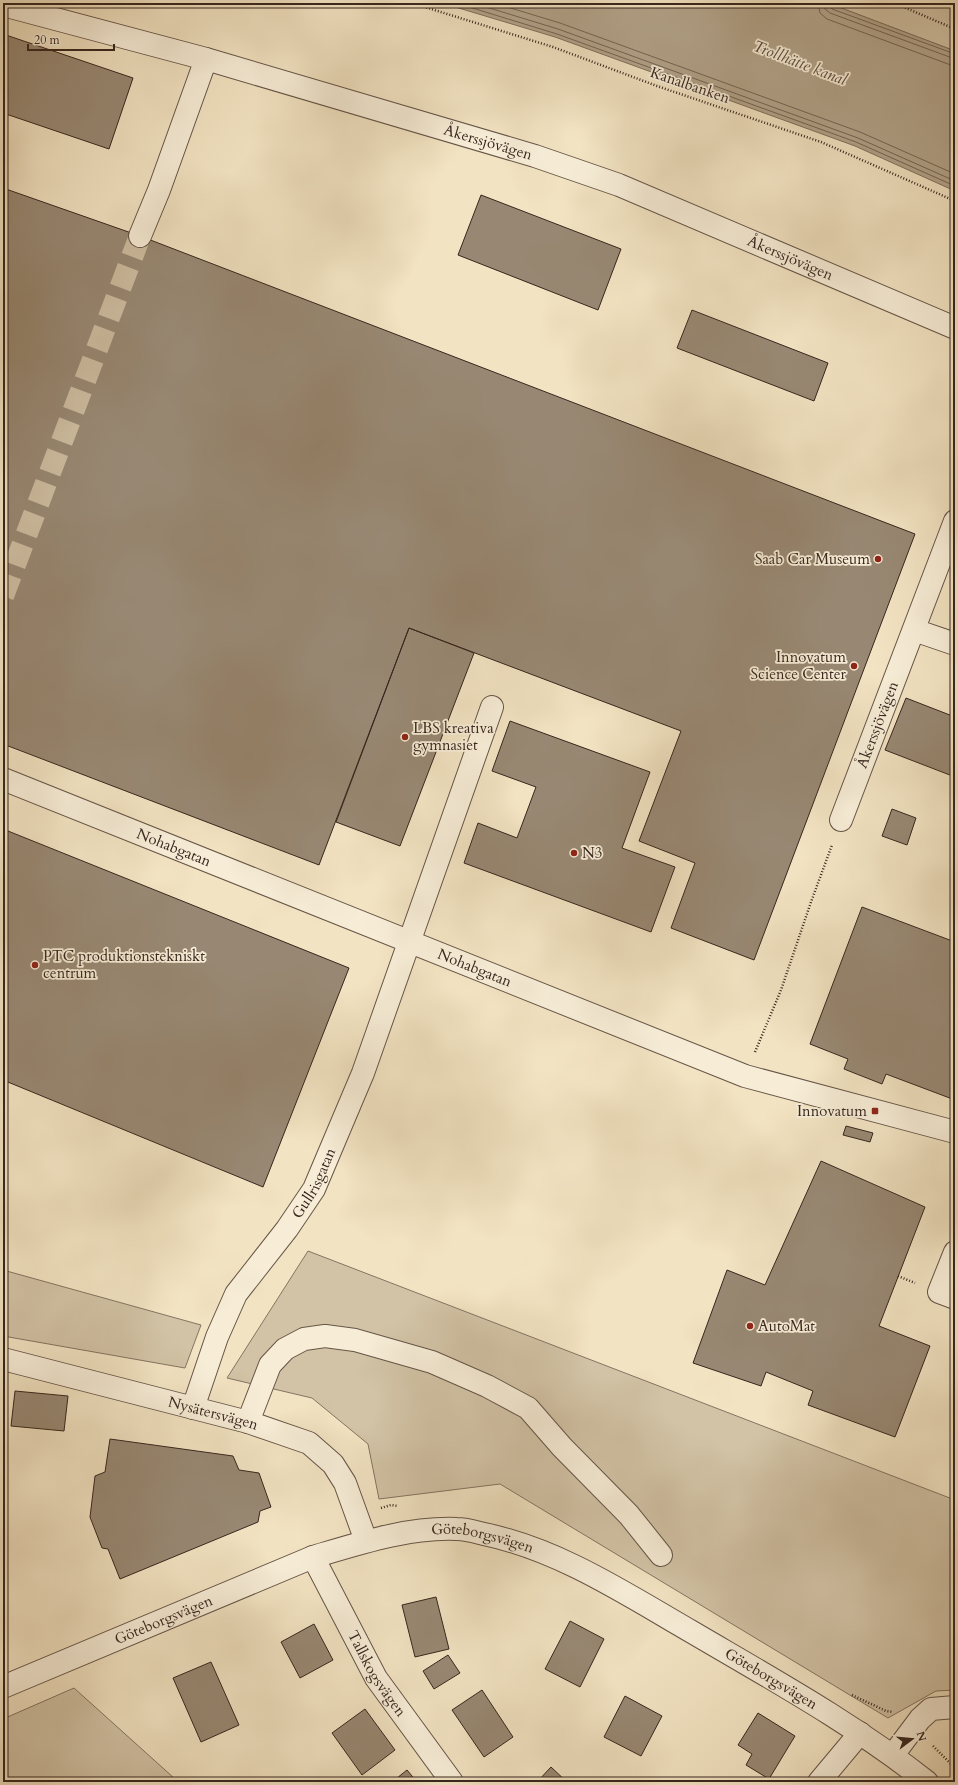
<svg xmlns="http://www.w3.org/2000/svg" width="958" height="1785" font-family="Cardo,serif">
<rect width="100%" height="100%" fill="#f2e3c2"/>
<filter id="stains"><feTurbulence type="fractalNoise" baseFrequency=".005" numOctaves="4"/><feColorMatrix values="0 0 0 0 .2 0 0 0 0 .09 0 0 0 0 .02 0 0 0 .5 -.17"/></filter>
<radialGradient id="worn" r=".72"><stop offset=".6" stop-color="#630" stop-opacity="0"/><stop offset="1" stop-color="#630" stop-opacity=".3"/></radialGradient>
<path fill="#d2c3a6" stroke="#847462" d="M 828,3 L 955,3 L 955,51 Z
M 308,1251 L 955,1500 L 955,1690 L 936,1691 L 888,1718 L 500,1484 L 379,1499 L 368,1444 L 312,1398 L 227,1378 Z
M 3,1270 L 201,1325 L 185,1368 L 3,1336 Z
M 74,1688 L 174,1778 L 196,1782 L 3,1782 L 3,1719 Z"/>
<path fill="#b2a38a" stroke="#81715f" d="M 442,3 L 828,3 L 955,51 L 955,191 L 855,146 L 555,37 Z"/>
<g fill="none" stroke-linecap="round" stroke-linejoin="round">
<path stroke="#746454" stroke-width="1" d="M 456,3 L 557,34 L 856,142 L 955,186
M 473,3 L 558,29 L 858,138 L 955,181
M 494,3 L 560,23 L 860,132 L 955,174
M 818,3 L 820,13 L 827,19 L 948,64 L 955,66
M 824,3 L 825,9 L 830,13 L 955,59
M 829,3 L 832,9 L 955,54"/>
</g>
<path fill="#988873" stroke="#37261e" d="M 3,34 L 133,78 L 109,149 L 3,113 Z
M 3,188 L 140,236 L 915,534 L 754,960 L 671,928 L 695,863 L 639,841 L 681,731 L 409,628 L 319,865 L 3,744 Z
M 481,195 L 621,249 L 598,310 L 458,255 Z
M 692,310 L 828,363 L 814,401 L 677,348 Z
M 409,628 L 474,653 L 400,846 L 336,822 Z
M 906,698 L 955,717 L 955,777 L 885,750 Z
M 510,721 L 650,772 L 622,848 L 675,867 L 651,932 L 464,863 L 478,823 L 517,838 L 536,787 L 492,771 Z
M 892,809 L 916,818 L 907,845 L 882,836 Z
M 3,829 L 349,968 L 263,1187 L 3,1080 Z
M 862,907 L 955,942 L 955,1100 L 886,1074 L 882,1084 L 844,1069 L 848,1059 L 810,1044 Z
M 846,1126 L 873,1133 L 870,1142 L 843,1135 Z
M 821,1161 L 925,1207 L 879,1326 L 930,1346 L 895,1437 L 808,1405 L 813,1391 L 766,1372 L 761,1386 L 693,1363 L 727,1270 L 765,1285 Z
M 15,1391 L 68,1396 L 64,1431 L 11,1426 Z
M 110,1439 L 233,1456 L 239,1470 L 259,1473 L 271,1507 L 260,1511 L 258,1522 L 120,1579 L 108,1549 L 102,1548 L 90,1517 L 95,1476 L 105,1472 Z
M 436,1597 L 449,1649 L 415,1657 L 402,1605 Z
M 570,1621 L 604,1639 L 580,1687 L 545,1669 Z
M 314,1624 L 333,1660 L 300,1678 L 281,1642 Z
M 448,1655 L 460,1673 L 434,1689 L 423,1671 Z
M 211,1662 L 239,1725 L 201,1742 L 173,1678 Z
M 482,1690 L 513,1737 L 484,1757 L 452,1710 Z
M 625,1696 L 662,1716 L 641,1756 L 604,1737 Z
M 365,1709 L 395,1750 L 362,1775 L 332,1733 Z
M 758,1713 L 795,1736 L 769,1779 L 746,1765 L 752,1754 L 738,1745 Z
M 551,1767 L 567,1782 L 537,1782 Z
M 407,1770 L 417,1782 L 392,1782 Z"/>
<g fill="none" stroke-linecap="round" stroke-linejoin="round">
<path stroke="#cdbda1" stroke-width="22" stroke-dasharray="22 11" stroke-linecap="butt" d="M 3,596 L 140,236"/>
<g stroke="#665547" stroke-width="24">
<g id="minor">
<path id="s1" d="M 3,5 L 206,59 L 535,156 L 619,185 L 955,328"/>
<path d="M 140,236 L 159,190 L 206,59"/>
<path d="M 914,630 L 955,644"/>
<path id="s2" d="M 3,779 L 745,1076 L 955,1132"/>
<path id="s3" d="M 841,820 L 955,521"/>
<path d="M 955,1252 L 939,1292 L 955,1298"/>
<path id="s4" d="M 3,1359 L 248,1422 L 309,1443 L 333,1464 L 345,1483 L 366,1541"/>
<path id="s5" d="M 193,1408 L 217,1337 L 236,1294 L 287,1229 L 314,1189 L 363,1073 L 492,707"/>
<path d="M 248,1422 L 270,1365 L 285,1349 L 304,1339 L 325,1336 L 355,1340 L 432,1362 L 487,1386 L 528,1408 L 562,1447 L 629,1515 L 661,1555"/>
<path id="s6" d="M 313,1557 L 376,1678 L 452,1782"/>
<path id="s7" d="M 3,1687 L 313,1557 C 360,1543 408,1527 457,1529 C 466,1529 476,1532 484,1534 C 560,1550 626,1594 692,1632 C 772,1679 854,1724 927,1782"/>
<path d="M 893,1755 L 920,1719 L 931,1709 L 955,1707"/>
<path d="M 819,1782 L 860,1733"/>
</g>
</g>
<path stroke="#37261e" stroke-width="2.5" stroke-dasharray="1 2" stroke-linecap="butt" d="M 412,3 L 553,47 L 657,86 L 821,142 L 955,201
M 894,3 L 955,29
M 755,1052 L 781,990 L 811,902 L 832,845
M 898,1276 L 915,1283
M 381,1508 L 391,1505 L 398,1506
M 852,1695 L 886,1711 L 893,1712
M 933,1746 L 955,1768"/>
<use href="#minor" stroke="#f7edd7" stroke-width="22"/>
</g>
<g fill="#8f2418" stroke="#f7edd7" stroke-width="1.5">
<circle cx="878" cy="559" r="4"/>
<circle cx="854" cy="666" r="4"/>
<circle cx="405" cy="737" r="4"/>
<circle cx="574" cy="853" r="4"/>
<circle cx="35" cy="965" r="4"/>
<rect x="871" y="1107" width="8" height="8" rx="2"/>
<circle cx="750" cy="1326" r="4"/>
</g>
<g text-anchor="middle" dominant-baseline="central" stroke-width="3.5" stroke-linejoin="round" paint-order="stroke">
<g font-size="15" fill="#37261e" stroke="#f7edd7">
<text transform="translate(690 85) rotate(19)">Kanalbanken</text>
<text stroke="none"><textPath href="#s1" startOffset="504">Åkerssjövägen</textPath></text>
<text stroke="none"><textPath href="#s1" startOffset="828">Åkerssjövägen</textPath></text>
<text stroke="none"><textPath href="#s3" startOffset="102">Åkerssjövägen</textPath></text>
<text stroke="none"><textPath href="#s2" startOffset="184">Nohabgatan</textPath></text>
<text stroke="none"><textPath href="#s2" startOffset="508">Nohabgatan</textPath></text>
<text stroke="none"><textPath href="#s5" startOffset="258">Gullrisgatan</textPath></text>
<text stroke="none"><textPath href="#s4" startOffset="217">Nysätersvägen</textPath></text>
<text stroke="none"><textPath href="#s7" startOffset="510">Göteborgsvägen</textPath></text>
<text stroke="none"><textPath href="#s7" startOffset="174">Göteborgsvägen</textPath></text>
<text stroke="none"><textPath href="#s6" startOffset="133">Tallskogsvägen</textPath></text>
<text stroke="none"><textPath href="#s7" startOffset="834">Göteborgsvägen</textPath></text>
</g>
<g font-size="15" fill="#37261e" stroke="#f7edd7" text-anchor="start">
<text x="870" y="559" text-anchor="end">Saab Car Museum</text>
<text x="846" y="657" text-anchor="end">Innovatum<tspan x="846" dy="17">Science Center</tspan></text>
<text x="413" y="728">LBS kreativa<tspan x="413" dy="17">gymnasiet</tspan></text>
<text x="582" y="853">N3</text>
<text x="43" y="956">PTC produktionstekniskt<tspan x="43" dy="17">centrum</tspan></text>
<text x="867" y="1111" text-anchor="end">Innovatum</text>
<text x="758" y="1326">AutoMat</text>
</g>
<g font-size="16" font-style="italic" fill="#5c4c3e" stroke="#f7edd7">
<text transform="translate(800 63) rotate(21)">Trollhätte kanal</text>
</g>
</g>
<rect width="958" height="1785" fill="none" stroke="#f2e3c2" stroke-width="16"/>
<rect x="4" y="4" width="950" height="1777" fill="none" stroke="#37261e" stroke-width="2"/>
<rect x="8" y="8" width="942" height="1769" fill="none" stroke="#37261e"/>
<g transform="translate(912 1739) rotate(74)" stroke="#f7edd7" stroke-width="3" paint-order="stroke">
<path d="M0-3L7 15L0 10L-7 15Z" fill="#37261e"/>
<text y="-6" font-size="11" font-weight="bold" text-anchor="middle" fill="#37261e">N</text>
</g>
<path d="M28 44v6h86v-6" fill="none" stroke="#37261e" stroke-width="2"/>
<text x="34" y="44" font-size="12" fill="#37261e" stroke="#f7edd7" stroke-width="3" paint-order="stroke">20 m</text>
<rect width="100%" height="100%" filter="url(#stains)"/>
<rect width="100%" height="100%" fill="url(#worn)"/>
</svg>
